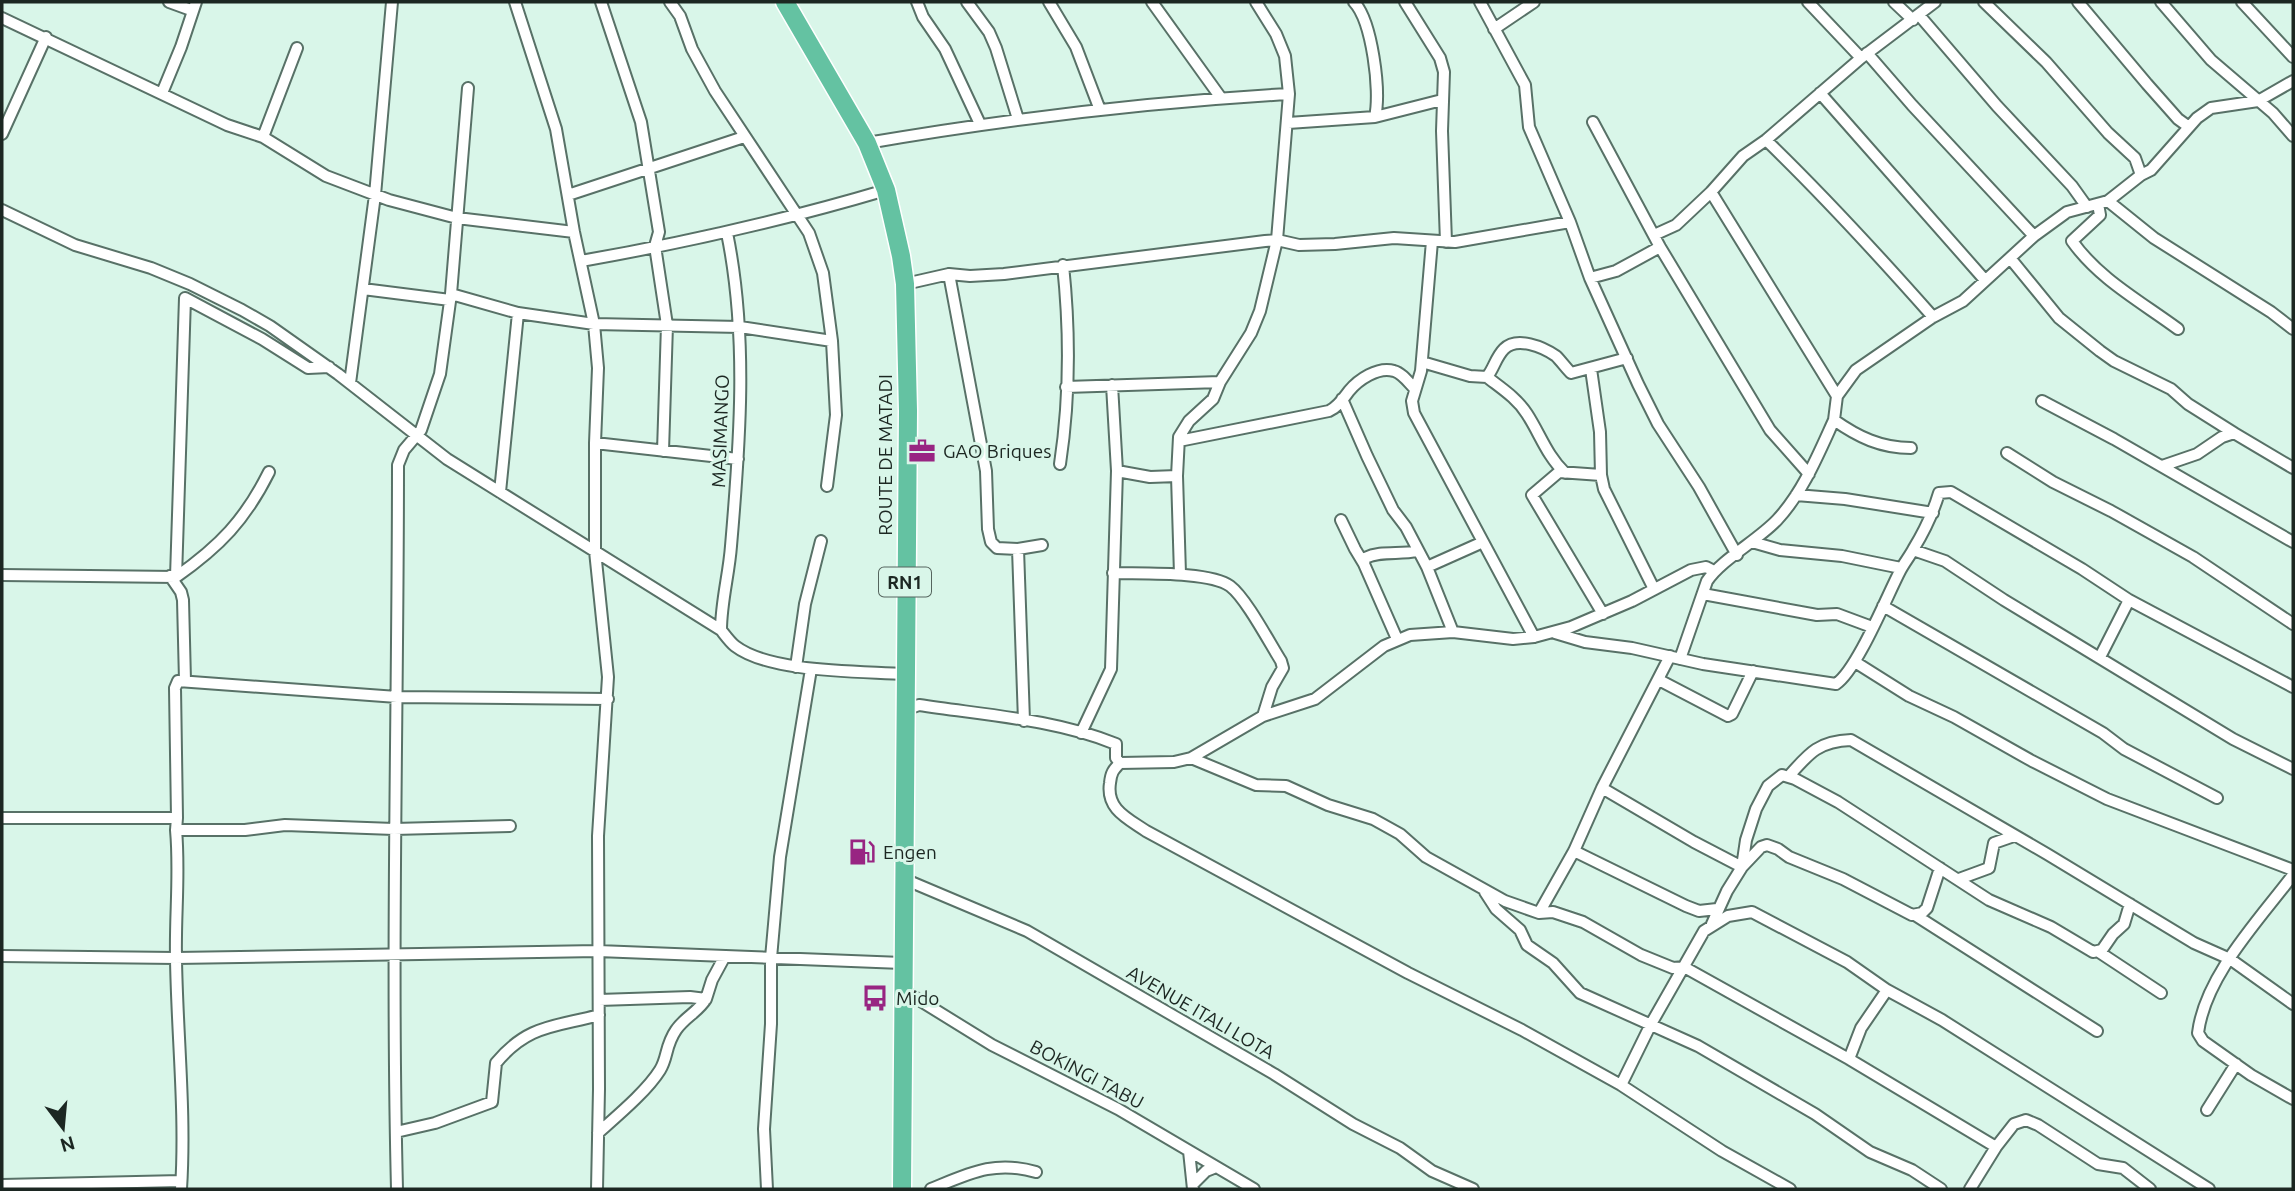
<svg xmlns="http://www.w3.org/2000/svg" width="2295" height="1191" font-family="Ubuntu,sans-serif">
<rect width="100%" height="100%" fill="#d9f6e9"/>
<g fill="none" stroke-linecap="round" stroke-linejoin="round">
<g stroke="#587167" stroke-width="14">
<path id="minor" d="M 169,2 L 191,10
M 515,2 L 556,129 L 574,232 L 594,324 L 598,368 L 595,443 L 595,551 L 608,677 L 598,836 L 599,1089 L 597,1189
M 601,2 L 641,122 L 659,232 L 655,246 L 667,325 L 663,451
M 670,2 L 680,16 L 692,49 L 715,91 L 809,233 L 823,273 L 832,341 L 836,415 L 827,486
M 917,2 L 923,17 L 945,49 L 980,124
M 967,2 L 989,32 L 996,48 L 1018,119
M 1049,2 L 1076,47 L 1100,110
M 1152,2 L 1221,98
M 1354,2 C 1372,21 1381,91 1375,117
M 1405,2 L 1440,58 L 1444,72 L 1442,131 L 1446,242
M 1480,2 L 1525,85 L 1529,127 L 1570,222 L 1590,278 L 1638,384 L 1658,424 L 1699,487 L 1737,555
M 1808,2 L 1861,58
M 1894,2 L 1913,20
M 2078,2 L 2147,84 L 2178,119 L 2189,127
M 2161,2 L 2211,60 L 2273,113 L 2293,136
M 2242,2 L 2293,57
M 1919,15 L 1997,106 L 2072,186 L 2087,207
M 2,18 L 227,125 L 263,137 L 326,176 L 389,200 L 457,218 L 574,232
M 1494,29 L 1534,2
M 1867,53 L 1912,105 L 2034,236
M 162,93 L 181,47 L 196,2
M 1820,93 L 1984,279
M 1593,122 L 1660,247 L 1770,430 L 1809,474
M 1288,123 L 1375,117 L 1442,100
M 2,134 L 46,37
M 263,137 L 297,48
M 1766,140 C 1824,196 1879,256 1933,317
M 867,143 C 1007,119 1148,102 1289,94
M 2141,175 L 2151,170 L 2197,118 L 2211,108 L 2258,101 L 2293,81
M 1711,192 L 1837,396
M 568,195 L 744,137
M 2108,201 L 2154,238 L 2271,312 L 2293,329
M 2098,204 L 2100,215 L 2072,241 C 2099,279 2140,301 2178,329
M 2,210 L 75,245 L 151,268 L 190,284 L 242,310 L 270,326 L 338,374 L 447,459 L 721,630 C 725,635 730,642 735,646 C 770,673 860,671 904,674
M 1654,235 L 1676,225 L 1711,192 L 1743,156 L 1766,140 L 1861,58 L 1935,2
M 1432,241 L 1421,371 L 1412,401 L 1414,413 L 1534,637
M 2010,258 L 2059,318 L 2100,351 L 2114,361 L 2171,389 L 2188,404 L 2234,433
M 581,261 C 684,243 785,220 886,190
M 949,274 L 986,471 L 988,529 L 991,542 L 997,548 L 1018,549 L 1042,545
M 1590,278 L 1616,271 L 1660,247
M 905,284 L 949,274 L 970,276 L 1004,274 L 1265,241 L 1277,240 L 1299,245 L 1335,244 L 1394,238 L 1455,242 L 1570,222
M 363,289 L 450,300
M 451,294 L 518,313 L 594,324 L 740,327 L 832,341
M 1422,362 L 1470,376 L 1487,377 C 1494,368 1496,357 1504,349 C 1517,336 1543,347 1556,356 C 1561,361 1566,368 1571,373 L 1627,358
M 1591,369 L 1600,432 L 1601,475 L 1604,489 L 1654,589
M 1487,377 C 1501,388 1517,398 1527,414 C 1540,434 1547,456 1565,473
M 350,383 L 375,195 L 392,2
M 1112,385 L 1117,471 L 1150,477 L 1177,476
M 1066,387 L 1220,382
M 1342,399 L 1367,456 L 1393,510 L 1406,527 L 1427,567 L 1453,632
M 2042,401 L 2114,439 L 2293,542
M 1834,420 L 1837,396 L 1856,370 L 1933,317 L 1963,301 L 2034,236 L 2067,212 L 2108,201 L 2141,175 L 2135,158 L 2108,133 L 2046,62 L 1984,2
M 1179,441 L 1329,411 C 1338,407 1343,399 1349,391 C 1358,380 1378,366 1394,371 C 1402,373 1409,383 1415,389
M 595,443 L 738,459
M 2007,453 L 2053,482 L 2111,511 L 2193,557 L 2293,624
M 1060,464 C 1070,398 1070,331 1063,265
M 2162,466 L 2197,454 L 2222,437 L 2234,433 L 2293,468
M 1601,475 L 1559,472 L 1532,495 L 1603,614
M 500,492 L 518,313
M 1796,495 L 1845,499 L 1933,513
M 1341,520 L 1355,549 L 1364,564
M 1752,542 L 1780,550 L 1842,556 L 1901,568
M 1018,549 L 1024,721
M 1913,550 L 1945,561 L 2004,600 L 2233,739 L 2293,769
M 1427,567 L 1483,542
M 1113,573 C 1139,574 1210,571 1230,586 C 1246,598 1269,642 1281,661 L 1283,668 L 1272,687 L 1263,716
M 1180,574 L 1177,476 L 1179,437 L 1189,421 L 1213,399 L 1220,382 L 1251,333 L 1260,311 L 1277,240 L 1289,94 L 1285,56 L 1276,34 L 1256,2
M 2,575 L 176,577 C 220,546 245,520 269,472
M 170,576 L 181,592 L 183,600 L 185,681
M 176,577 L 185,298 L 262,339 L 308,368 L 329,367
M 1703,594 L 1817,615 L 1837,614 L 1872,627
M 1883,606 L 2103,733 L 2124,749 L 2217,798
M 721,630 C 721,602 729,574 731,546 C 740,442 748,335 727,233
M 1555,633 L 1585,642 L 1632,648 L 1703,664 L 1836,684 C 1857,670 1887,596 1900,571 C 1904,563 1910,556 1914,548 C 1925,530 1933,513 1939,493 L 1951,492 L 2082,569 L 2129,600 L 2293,687
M 1397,639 L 1364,564 L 1365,558 C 1381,550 1400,555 1417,551
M 2100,657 L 2129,600
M 1680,659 L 1707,581 C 1722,559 1757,541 1777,520 C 1803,492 1818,455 1834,420 C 1858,437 1881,448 1911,448
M 1855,662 L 1909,696 L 1954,717 L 2032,761 L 2107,799 L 2293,870
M 796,667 L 805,604 L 821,541
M 1659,680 L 1728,716 L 1732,714 L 1753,671
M 905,710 L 919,705 C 984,715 1054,719 1116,744 L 1116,758 L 1120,763 C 1113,770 1111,773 1110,783 C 1106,809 1127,818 1146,831 L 1408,973 L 1522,1030 L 1621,1085 L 1722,1151 L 1790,1189
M 1081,733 L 1111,669 L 1117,471
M 1191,758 L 1256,785 L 1286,786 L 1328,805 L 1373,819 L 1400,834 L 1426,857 L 1505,901 L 1539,913 L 1553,912 L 1583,922 L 1641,955 L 1673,968 L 1684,967 L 1849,1059 L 1996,1147
M 1120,763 L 1174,762 L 1191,758 L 1263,716 L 1315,699 L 1384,646 L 1410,635 L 1453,632 L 1513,639 L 1534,637 L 1571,627 L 1632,601 L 1691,570 L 1706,567 L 1714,571
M 1789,776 C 1809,753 1819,741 1851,740 L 2047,854 L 2194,943 L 2230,959 L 2293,1004
M 1602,788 L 1694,842 L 1742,867 L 1761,847 L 1767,845 L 1778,849 L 1789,857 L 1843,879 L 1912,915 L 1922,913 L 1927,908 L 1940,868
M 2,818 L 177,818 L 176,830 L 245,830 L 285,825 L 394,829 L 510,826
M 177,818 L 175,688 L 178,681 L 397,697 L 608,699
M 176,830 C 180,873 175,915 176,958 C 177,1035 186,1112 181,1189
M 1574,851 L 1686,906 L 1699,911 L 1717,909
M 2293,875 C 2259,920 2205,976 2198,1033 L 2203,1041 L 2251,1075 L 2293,1099
M 904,879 L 1027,931 L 1274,1074 L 1353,1124 L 1400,1148 L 1432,1171 L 1473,1189
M 1959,879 L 1989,868 L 1994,843 L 2014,836
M 1485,892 L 1496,909 L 1520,930 L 1527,945 L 1553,963 L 1580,993 L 1698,1046 L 1815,1114 L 1870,1152 L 1912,1170 L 1941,1189
M 1539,913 L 1574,851 L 1602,788 L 1670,656
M 1915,915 L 2097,1031
M 1712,924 L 1727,891 L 1742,867 L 1746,840 L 1756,809 L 1768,786 L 1782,775 L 1795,779 L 1838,802 L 1989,900 L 2051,927 L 2093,952 L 2102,950 L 2113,934 L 2124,924 L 2130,904
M 2099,952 L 2161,993
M 2,956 L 176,958 L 598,951 L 902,963
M 903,990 L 992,1045 L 1118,1109 L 1254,1189
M 599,1000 L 690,997 L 706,999 L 712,980 L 725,956
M 1849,1059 L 1861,1028 L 1887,990
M 1621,1085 L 1651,1024 L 1704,931 L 1728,916 L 1752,912 L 1847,962 L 1887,990 L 1942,1020 L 2209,1189
M 2207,1110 L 2236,1064
M 396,1132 L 435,1123 L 492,1102 L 496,1063 C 528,1024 556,1027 599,1015
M 598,1133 C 617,1116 647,1091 660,1070 C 668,1057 665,1046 676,1030 C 685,1017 698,1012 706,999
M 1189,1151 L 1193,1189
M 1193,1184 L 1206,1171 L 1216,1167
M 2,1185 L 181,1181
M 397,1189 C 391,948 398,706 398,465 L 404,450 L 421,430 L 440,374 L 451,294 L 468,88
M 767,1189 L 764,1129 L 771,1024 L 771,958 L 780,857 L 811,669
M 931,1189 C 970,1173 995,1160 1036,1172
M 1970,1189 L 1996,1147 L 2014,1124 L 2026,1120 L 2038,1125 L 2098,1164 L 2123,1168 L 2150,1189"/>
</g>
<g stroke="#fff" stroke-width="21">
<path id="trunk" d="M 785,2 L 867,143 L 886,190 L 901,256 L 905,284 L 908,411 L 902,1189"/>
</g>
<use href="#minor" stroke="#fff" stroke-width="10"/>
<use href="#trunk" stroke="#64c2a2" stroke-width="18"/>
</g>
<defs>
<g id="office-bare" transform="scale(2.1)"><path d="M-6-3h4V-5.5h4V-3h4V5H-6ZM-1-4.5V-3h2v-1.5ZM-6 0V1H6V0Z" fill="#982582" stroke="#d9f6e9" stroke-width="2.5" paint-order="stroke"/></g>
<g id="fuel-bare" transform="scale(2.1)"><path d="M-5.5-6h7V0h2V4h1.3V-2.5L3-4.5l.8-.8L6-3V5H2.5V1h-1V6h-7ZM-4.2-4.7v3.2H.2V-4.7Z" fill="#982582" stroke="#d9f6e9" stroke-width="2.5" paint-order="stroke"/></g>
<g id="bus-bare" transform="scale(2.1)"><path d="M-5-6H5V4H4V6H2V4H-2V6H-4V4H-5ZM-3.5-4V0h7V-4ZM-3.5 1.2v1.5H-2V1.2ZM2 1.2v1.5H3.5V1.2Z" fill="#982582" stroke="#d9f6e9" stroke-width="2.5" paint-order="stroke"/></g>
</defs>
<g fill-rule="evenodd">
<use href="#office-bare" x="922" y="451"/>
<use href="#fuel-bare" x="862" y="852"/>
<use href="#bus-bare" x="875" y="998"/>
</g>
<g text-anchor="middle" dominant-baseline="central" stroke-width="6" stroke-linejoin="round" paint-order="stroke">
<rect fill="#d9f6e9" stroke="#55655e" stroke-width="2" x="879" y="567.5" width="52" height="29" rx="5"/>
<g font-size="18" font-weight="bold" fill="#1c2722">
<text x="905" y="582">RN1</text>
</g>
<g font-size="19" fill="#1c2722" stroke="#d9f6e9">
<text transform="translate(720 431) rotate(-88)">MASIMANGO</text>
<text transform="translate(885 455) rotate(-90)">ROUTE DE MATADI</text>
<text transform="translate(1201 1012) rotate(30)">AVENUE ITALI LOTA</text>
<text transform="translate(1087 1074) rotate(28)">BOKINGI TABU</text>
</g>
<g font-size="19" fill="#1c2722" stroke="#d9f6e9" text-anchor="start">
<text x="943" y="451">GAO Briques</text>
<text x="883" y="852">Engen</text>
<text x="896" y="998">Mido</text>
</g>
</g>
<rect width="2295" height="1191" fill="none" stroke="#1c2722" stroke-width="7"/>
<g transform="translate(63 1128) rotate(164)" stroke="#d9f6e9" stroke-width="5" paint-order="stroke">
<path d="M0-5L12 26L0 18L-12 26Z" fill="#1c2722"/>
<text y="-10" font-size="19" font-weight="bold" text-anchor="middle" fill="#1c2722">N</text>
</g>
</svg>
